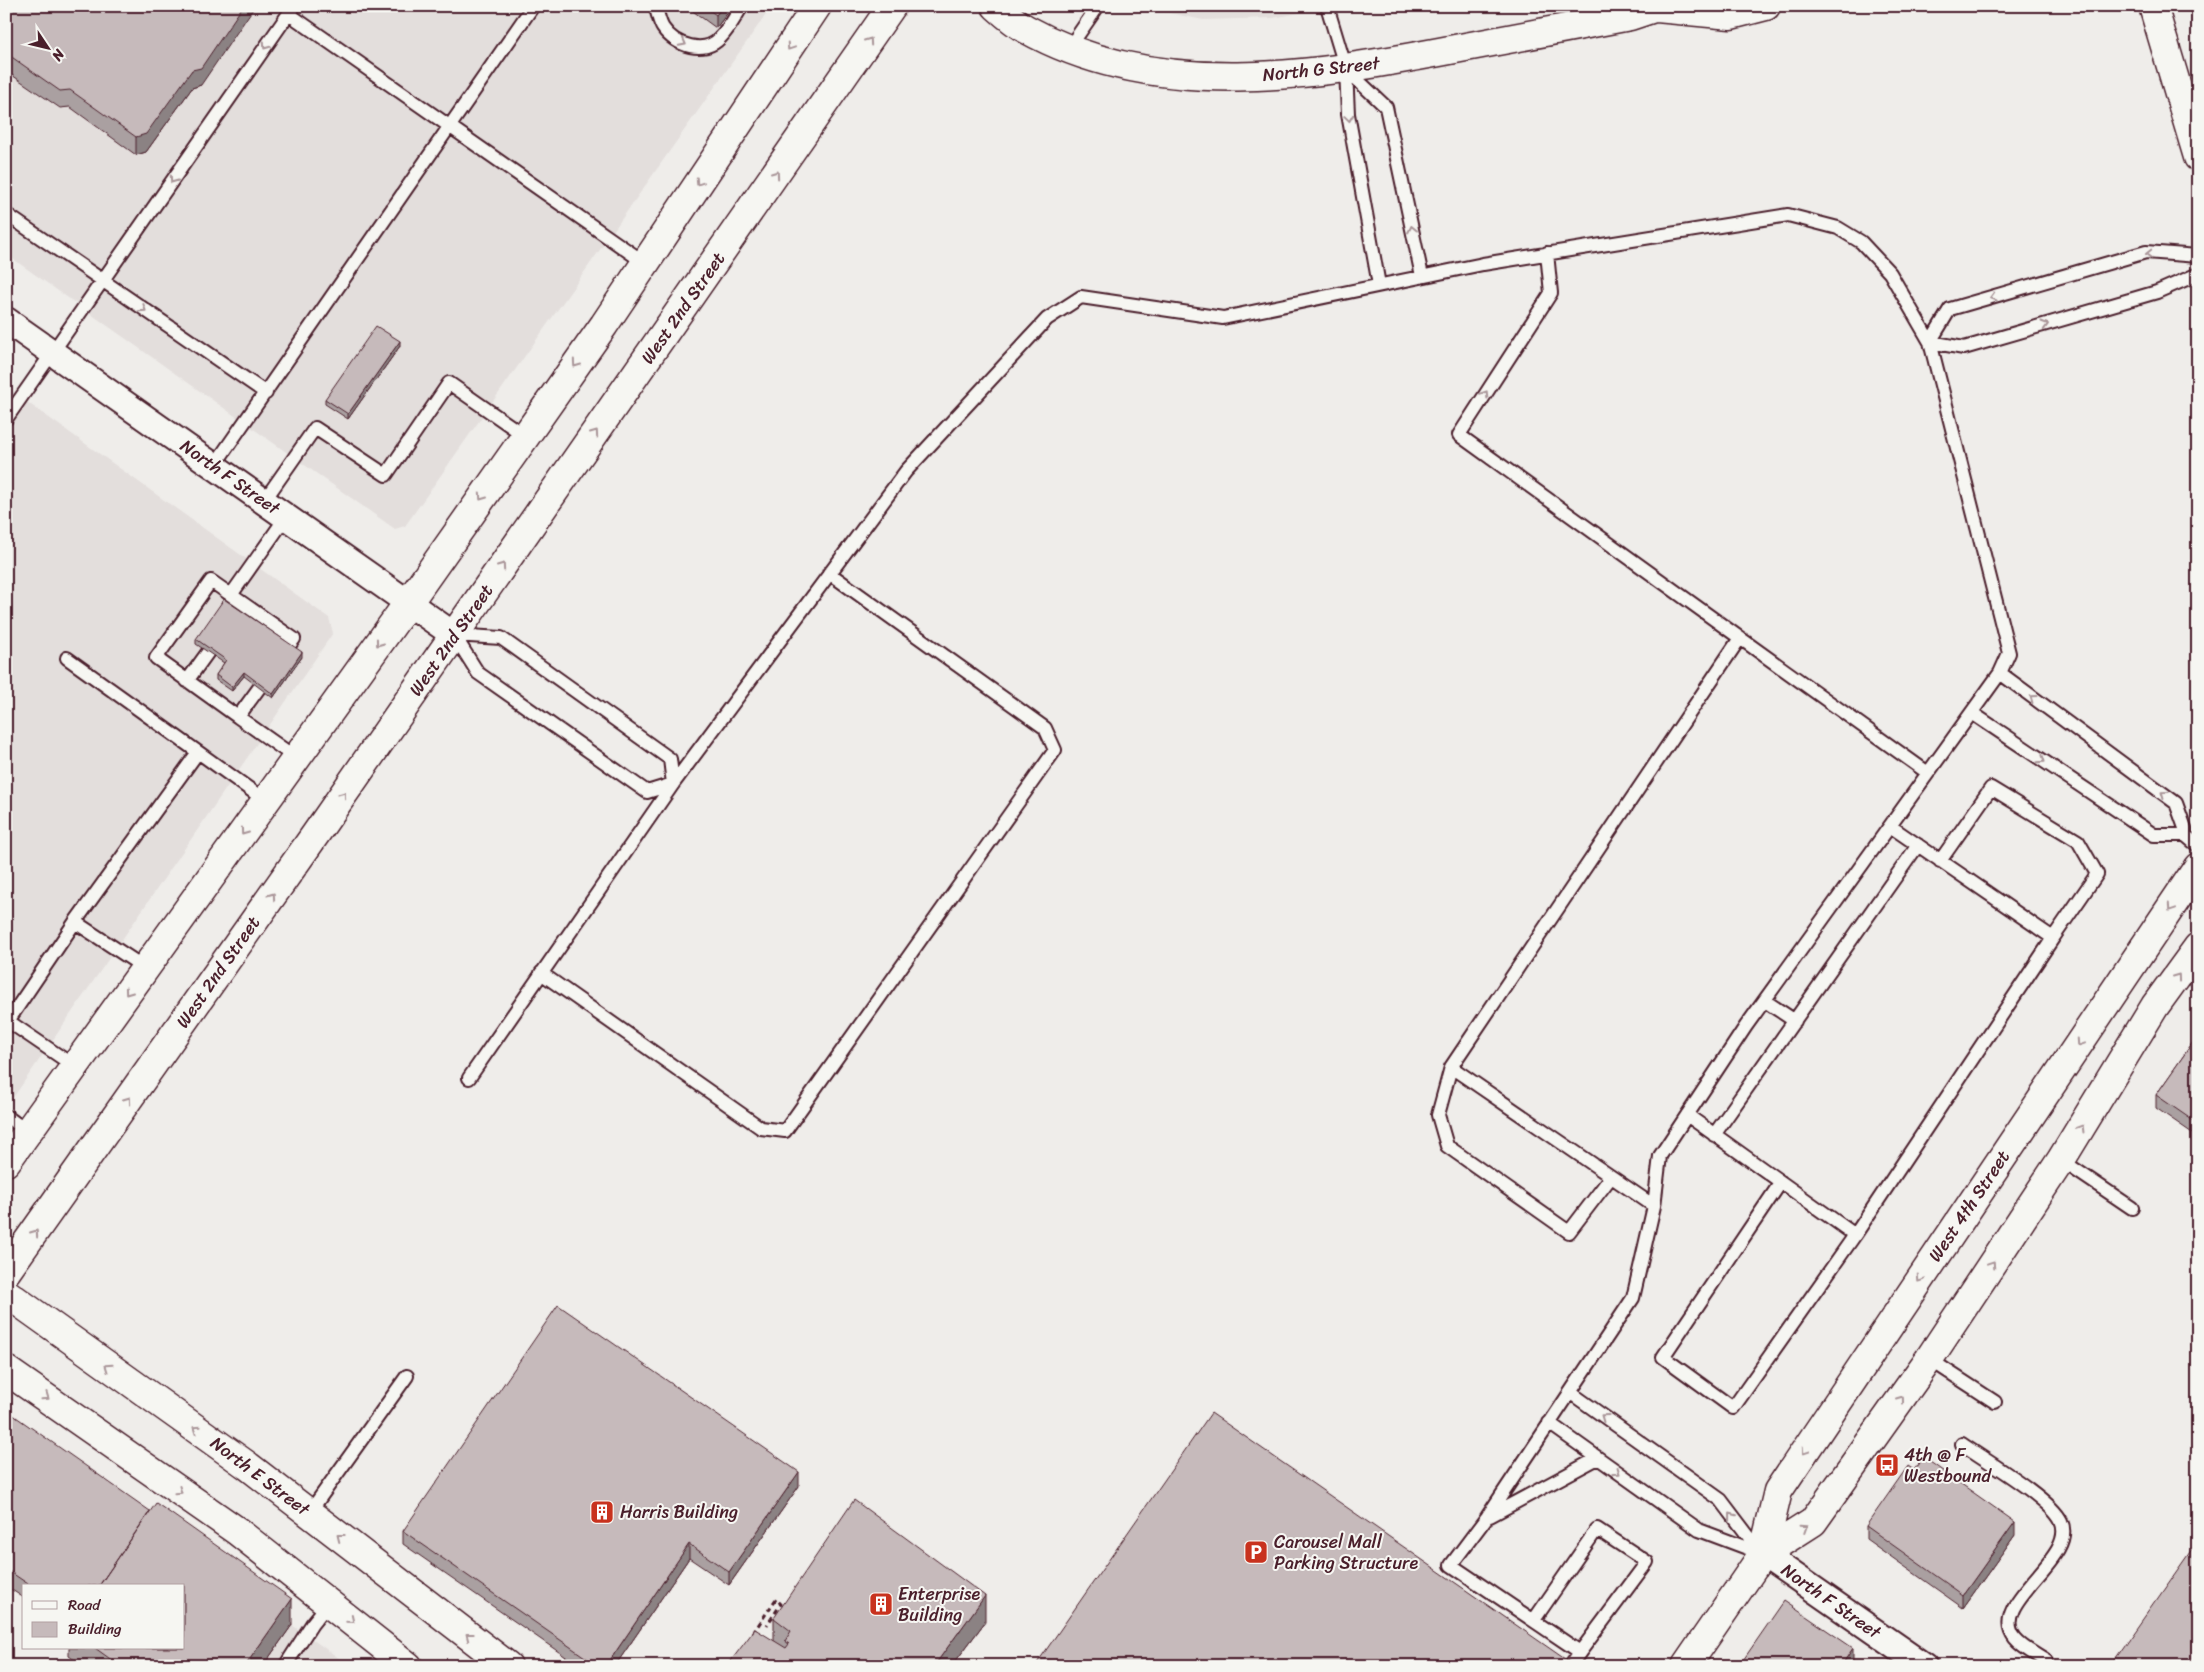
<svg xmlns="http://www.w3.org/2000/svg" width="2204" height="1672" font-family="Sriracha,sans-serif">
<rect width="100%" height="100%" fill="#efedea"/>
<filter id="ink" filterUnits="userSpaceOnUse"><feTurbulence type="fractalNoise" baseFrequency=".02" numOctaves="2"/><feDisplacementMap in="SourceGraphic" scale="10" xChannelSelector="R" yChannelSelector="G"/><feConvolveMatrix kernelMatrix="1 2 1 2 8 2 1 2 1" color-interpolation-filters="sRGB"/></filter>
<g filter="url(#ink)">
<path fill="#e3dedc" d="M 6,6 L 772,6 L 405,526 L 395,529 L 6,254 Z
M 1136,6 L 1336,6 L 1273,18 L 1203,20 Z
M 6,387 L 329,618 L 333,633 L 6,1108 Z
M 292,1625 L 350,1666 L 263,1666 Z"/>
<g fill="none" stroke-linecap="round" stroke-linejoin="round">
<g stroke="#4a1f2b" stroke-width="16">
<path id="lane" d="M 655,6 C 658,13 659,22 663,28 C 675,46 705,55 720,38 C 729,29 735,17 742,6
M 1327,6 L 1346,69 L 1348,114 L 1379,285
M 289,14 L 645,263
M 1069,48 L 1098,6
M 1346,69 L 1386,107 L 1422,276
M 6,214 L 266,393
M 1547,253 L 1551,293 L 1459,435 L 1740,638
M 1930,342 L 1950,309 L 2146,252 L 2198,256
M 1930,342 L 1964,348 L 2157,292 L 2198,274
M 6,419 L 294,6
M 214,466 L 533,6
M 264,501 L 315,428 L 386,475 L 449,383 L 525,436
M 286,517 L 231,595 L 294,639 L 288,647
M 231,595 L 211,581 L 156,658 L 238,717
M 454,635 L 501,638 L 670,759 L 673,784 L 647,792 L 478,673 Z
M 67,658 L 198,752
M 2000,673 L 2176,803 L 2185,828 L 2185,835 L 2198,846
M 187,681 L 208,652
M 259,688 L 238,717 L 296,758
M 1972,713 L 2154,835 L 2185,835
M 1890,826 L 2053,938 L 2097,874 L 2078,841 L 1991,788 L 1940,861
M 145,968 L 75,922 L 198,752 L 266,801
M 541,973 L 761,1128 L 785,1131 L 1055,750 L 1045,728 L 829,573
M 1765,1001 L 1795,1021
M 74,1066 L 8,1021 L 75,922
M 1451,1067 L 1438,1115 L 1447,1146 L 1569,1232 L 1611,1177
M 469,1078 L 673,784 L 906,471 L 1047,319 L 1081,297 L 1223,318 L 1483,264 L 1788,215 L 1838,228 L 1861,242 L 1890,273 L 1930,342 L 2009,653 L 2000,673 L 1746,1026 L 1660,1156 L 1654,1206 L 1633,1298 L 1487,1517 L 1451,1565 L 1580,1652 L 1647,1562 L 1597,1529 L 1534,1620
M 1687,1115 L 1855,1235 L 1733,1408 L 1663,1357 L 1781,1182
M 6,1116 L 28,1132
M 1714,1135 L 1918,845
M 2061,1160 L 2132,1208
M 1654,1206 L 1451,1067 L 1740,638 L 1928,773
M 1855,1235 L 2053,938
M 1929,1359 L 1995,1402
M 1571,1393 L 1721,1500 L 1762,1554
M 1549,1423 L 1699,1530 L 1763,1554
M 1962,1444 C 1985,1460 2051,1499 2061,1521 C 2079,1559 1986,1602 2015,1639 C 2022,1648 2037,1655 2046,1661 L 2043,1666
M 309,1513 L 407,1376
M 1490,1516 L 1598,1458
M 285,1666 L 312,1624 L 329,1603
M 1570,1666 L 1580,1652"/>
</g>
<g stroke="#4a1f2b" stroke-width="29">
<path id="street" d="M 6,320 L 454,635
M 1763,1554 L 1924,1666"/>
</g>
<g stroke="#4a1f2b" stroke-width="31">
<path id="secondary" d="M 996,6 C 1005,14 1015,23 1026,29 C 1157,102 1315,76 1455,49 C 1513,38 1571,27 1630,16 L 1660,6
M 2153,6 L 2198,157
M 1657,8 L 1731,15 L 1766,6
M 6,1162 L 408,603 L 604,325 L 817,6
M 6,1272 L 315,835 L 892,6
M 6,1293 L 248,1466 L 508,1666
M 6,1370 L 237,1531 L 408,1666
M 1763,1554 L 1813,1522 L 1929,1359 L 2061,1160 L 2155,1006 L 2198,947
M 1686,1666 L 1763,1554 L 1778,1491 L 2198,867"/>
</g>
<path stroke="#4a1f2b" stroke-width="3" stroke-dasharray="5 4" stroke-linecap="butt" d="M 753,1633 L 776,1599 L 781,1604 L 767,1625"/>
<use href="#lane" stroke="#f6f6f2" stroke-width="12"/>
<use href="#street" stroke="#f6f6f2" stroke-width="25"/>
<use href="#secondary" stroke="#f6f6f2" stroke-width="28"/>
</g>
<path fill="#aaa0a1" stroke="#4a1f2b" d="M 6,6 L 201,85 L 192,88 L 146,152 L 136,155 L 70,107 L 60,108 L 6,71 Z
M 686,6 L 733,6 L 716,28 Z
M 400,346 L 348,419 L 325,404 L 325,399 Z
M 196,639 L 302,657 L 273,698 L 244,676 L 232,691 L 216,680 L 216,675 L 224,663 L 196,644 Z
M 2198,1035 L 2198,1137 L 2156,1108 L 2156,1095 Z
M 6,1410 L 292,1625 L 263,1666 L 83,1666 L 69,1656 L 69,1648 L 184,1648 L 184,1586 L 24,1586 L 24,1598 L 6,1586 Z
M 799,1486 L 729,1585 L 689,1558 L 615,1666 L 579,1666 L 403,1544 L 403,1531 Z
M 1866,1526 L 2015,1535 L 1963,1608 L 1866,1539 Z
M 774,1618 L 985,1622 L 952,1666 L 727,1666 L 774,1641 Z"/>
<path fill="#8b8283" stroke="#4a1f2b" d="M 243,6 L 255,6 L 201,85 L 192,88 L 146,152 L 136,155 L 136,137 L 192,70 Z
M 723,6 L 733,6 L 716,28 L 716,15 Z
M 400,341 L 400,346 L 348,419 L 348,414 Z
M 302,652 L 302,657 L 273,698 L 273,694 Z
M 244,672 L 244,676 L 232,691 L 232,687 Z
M 799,1472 L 799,1486 L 729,1585 L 729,1572 Z
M 2015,1522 L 2015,1535 L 1963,1608 L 1963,1595 Z
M 689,1544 L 689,1558 L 615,1666 L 606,1666 Z
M 985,1596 L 985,1622 L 952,1666 L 934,1666 Z
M 292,1599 L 292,1625 L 263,1666 L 245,1666 Z
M 1853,1648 L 1853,1666 L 1841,1666 Z"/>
<path fill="#c6babb" stroke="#4a1f2b" d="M 6,6 L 243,6 L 201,68 L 192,70 L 146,134 L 136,137 L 70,90 L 60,91 L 6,53 Z
M 704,6 L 723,6 L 716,15 Z
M 376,326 L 400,341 L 348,414 L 325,399 Z
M 224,599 L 302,652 L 273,694 L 244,672 L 232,687 L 216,675 L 226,660 L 196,639 Z
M 2198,1035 L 2198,1124 L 2156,1095 Z
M 558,1305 L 799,1472 L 729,1572 L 689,1544 L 606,1666 L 598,1666 L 403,1531 Z
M 6,1410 L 150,1511 L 99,1586 L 31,1586 L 6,1569 Z
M 1211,1413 L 1575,1666 L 1035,1666 Z
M 1923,1457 L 2015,1522 L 1963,1595 L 1866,1526 L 1908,1466 L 1914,1470 Z
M 854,1500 L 985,1596 L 934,1666 L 727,1666 L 755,1629 L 786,1648 L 789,1644 L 785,1641 L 791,1631 L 774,1618 Z
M 156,1503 L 292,1599 L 245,1666 L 120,1666 L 95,1648 L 184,1648 L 184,1586 L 99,1586 Z
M 2198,1542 L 2198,1664 L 2197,1666 L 2111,1666 Z
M 1784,1601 L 1853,1648 L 1841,1666 L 1739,1666 Z"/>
<defs><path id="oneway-chevron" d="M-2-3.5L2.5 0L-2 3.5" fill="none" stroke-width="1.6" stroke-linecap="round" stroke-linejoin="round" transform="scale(1.25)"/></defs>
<g stroke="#a99598">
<use href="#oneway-chevron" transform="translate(869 41) rotate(-55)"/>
<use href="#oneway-chevron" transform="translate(683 43) rotate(28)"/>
<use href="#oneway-chevron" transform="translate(266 46) rotate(125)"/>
<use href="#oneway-chevron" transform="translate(790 47) rotate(124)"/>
<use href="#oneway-chevron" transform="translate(1349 118) rotate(82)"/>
<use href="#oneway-chevron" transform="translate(776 174) rotate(-55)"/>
<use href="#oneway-chevron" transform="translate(173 180) rotate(125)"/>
<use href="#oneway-chevron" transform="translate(699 182) rotate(124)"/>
<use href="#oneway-chevron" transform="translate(1412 229) rotate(-102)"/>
<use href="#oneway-chevron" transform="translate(2149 254) rotate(179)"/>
<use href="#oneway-chevron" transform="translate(1993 297) rotate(164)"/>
<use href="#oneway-chevron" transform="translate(143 309) rotate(34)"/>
<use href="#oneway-chevron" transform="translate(2045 325) rotate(-16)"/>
<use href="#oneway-chevron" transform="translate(576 364) rotate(125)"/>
<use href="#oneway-chevron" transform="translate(1485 394) rotate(-57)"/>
<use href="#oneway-chevron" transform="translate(595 433) rotate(-55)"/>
<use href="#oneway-chevron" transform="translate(482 497) rotate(125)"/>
<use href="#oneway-chevron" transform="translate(502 566) rotate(-55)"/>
<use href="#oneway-chevron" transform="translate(379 643) rotate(126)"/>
<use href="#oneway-chevron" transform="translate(2033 698) rotate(-144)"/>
<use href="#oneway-chevron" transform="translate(2042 760) rotate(34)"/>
<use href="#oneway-chevron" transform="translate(2164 794) rotate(-144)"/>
<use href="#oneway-chevron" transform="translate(343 795) rotate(-55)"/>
<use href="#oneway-chevron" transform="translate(244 832) rotate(126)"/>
<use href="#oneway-chevron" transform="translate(272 896) rotate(-55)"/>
<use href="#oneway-chevron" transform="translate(2171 908) rotate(124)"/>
<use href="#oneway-chevron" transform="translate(2177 977) rotate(-54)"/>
<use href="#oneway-chevron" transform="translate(128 992) rotate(126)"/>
<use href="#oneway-chevron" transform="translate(2080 1043) rotate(124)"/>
<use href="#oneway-chevron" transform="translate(128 1100) rotate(-55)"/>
<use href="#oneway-chevron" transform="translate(2081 1128) rotate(-59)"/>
<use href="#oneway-chevron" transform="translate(35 1233) rotate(-55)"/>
<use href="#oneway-chevron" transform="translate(1992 1264) rotate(-56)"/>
<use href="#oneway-chevron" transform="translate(1920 1279) rotate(124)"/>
<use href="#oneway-chevron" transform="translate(108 1367) rotate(-145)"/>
<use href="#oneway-chevron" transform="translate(46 1397) rotate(35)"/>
<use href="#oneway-chevron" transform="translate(1901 1399) rotate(-54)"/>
<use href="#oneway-chevron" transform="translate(1604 1417) rotate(-144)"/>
<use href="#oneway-chevron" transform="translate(196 1429) rotate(-145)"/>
<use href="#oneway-chevron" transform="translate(1805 1451) rotate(124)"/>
<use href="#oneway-chevron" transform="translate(1617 1472) rotate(36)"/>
<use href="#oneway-chevron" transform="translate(179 1491) rotate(35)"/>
<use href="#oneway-chevron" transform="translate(1732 1516) rotate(-128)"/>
<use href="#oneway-chevron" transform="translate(1804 1528) rotate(-33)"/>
<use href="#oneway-chevron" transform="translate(340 1537) rotate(-142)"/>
<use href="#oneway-chevron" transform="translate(351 1620) rotate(39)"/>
<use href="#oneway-chevron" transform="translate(469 1636) rotate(-142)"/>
</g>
</g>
<defs>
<g id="bus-square" transform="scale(1.25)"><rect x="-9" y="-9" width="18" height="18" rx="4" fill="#c8321e" stroke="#f6f6f2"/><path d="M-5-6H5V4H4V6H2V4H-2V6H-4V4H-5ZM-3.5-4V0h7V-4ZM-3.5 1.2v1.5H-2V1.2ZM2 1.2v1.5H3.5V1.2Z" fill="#fff"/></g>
<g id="building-square" transform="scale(1.25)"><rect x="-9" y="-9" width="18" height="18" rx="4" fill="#c8321e" stroke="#f6f6f2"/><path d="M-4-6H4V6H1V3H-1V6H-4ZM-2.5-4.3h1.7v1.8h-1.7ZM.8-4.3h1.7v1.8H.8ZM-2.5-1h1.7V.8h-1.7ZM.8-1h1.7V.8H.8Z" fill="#fff"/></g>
<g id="parking-square" transform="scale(1.25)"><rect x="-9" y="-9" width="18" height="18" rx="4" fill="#c8321e" stroke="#f6f6f2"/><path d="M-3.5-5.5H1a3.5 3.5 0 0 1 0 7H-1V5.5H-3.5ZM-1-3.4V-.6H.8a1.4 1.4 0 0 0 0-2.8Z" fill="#fff"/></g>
</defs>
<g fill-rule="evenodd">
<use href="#bus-square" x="1887" y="1465"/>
<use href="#building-square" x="602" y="1512"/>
<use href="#parking-square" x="1256" y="1552"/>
<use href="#building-square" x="881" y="1604"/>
</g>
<g text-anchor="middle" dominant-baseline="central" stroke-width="4" stroke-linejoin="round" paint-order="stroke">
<g font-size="18" fill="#4a1f2b" stroke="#f6f6f2">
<text transform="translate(1321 69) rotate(-6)">North G Street</text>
<text transform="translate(683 308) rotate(-55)">West 2nd Street</text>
<text transform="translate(230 477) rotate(35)">North F Street</text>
<text transform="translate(451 640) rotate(-55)">West 2nd Street</text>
<text transform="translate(218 972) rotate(-55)">West 2nd Street</text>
<text transform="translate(1969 1206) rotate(-56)">West 4th Street</text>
<text transform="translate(260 1476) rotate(37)">North E Street</text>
<text transform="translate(1831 1601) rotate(35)">North F Street</text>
</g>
<g font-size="18" fill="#4a1f2b" stroke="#f6f6f2" text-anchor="start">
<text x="1904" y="1455">4th @ F<tspan x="1904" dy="21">Westbound</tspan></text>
<text x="620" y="1512">Harris Building</text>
<text x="1274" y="1542">Carousel Mall<tspan x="1274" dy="21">Parking Structure</tspan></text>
<text x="898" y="1594">Enterprise<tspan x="898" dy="21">Building</tspan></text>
</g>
</g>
<rect width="2204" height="1672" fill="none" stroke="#f6f6f2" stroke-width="25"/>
<rect x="12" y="12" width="2179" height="1647" fill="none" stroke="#4a1f2b" stroke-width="2" filter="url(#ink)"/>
<rect x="22" y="1584" width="162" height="65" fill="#f6f6f2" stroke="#b1a0a2"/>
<rect x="32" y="1601" width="25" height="8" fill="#f6f6f2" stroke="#b1a0a2"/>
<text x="68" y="1610" font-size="15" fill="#4a1f2b">Road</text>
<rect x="32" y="1622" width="25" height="15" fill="#c6babb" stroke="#b1a0a2"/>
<text x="68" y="1634" font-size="15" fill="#4a1f2b">Building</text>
<g transform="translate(48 48) rotate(125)" stroke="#f6f6f2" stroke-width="4" paint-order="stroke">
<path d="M0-4L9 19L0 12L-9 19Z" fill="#4a1f2b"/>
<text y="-8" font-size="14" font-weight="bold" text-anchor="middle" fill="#4a1f2b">N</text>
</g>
</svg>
